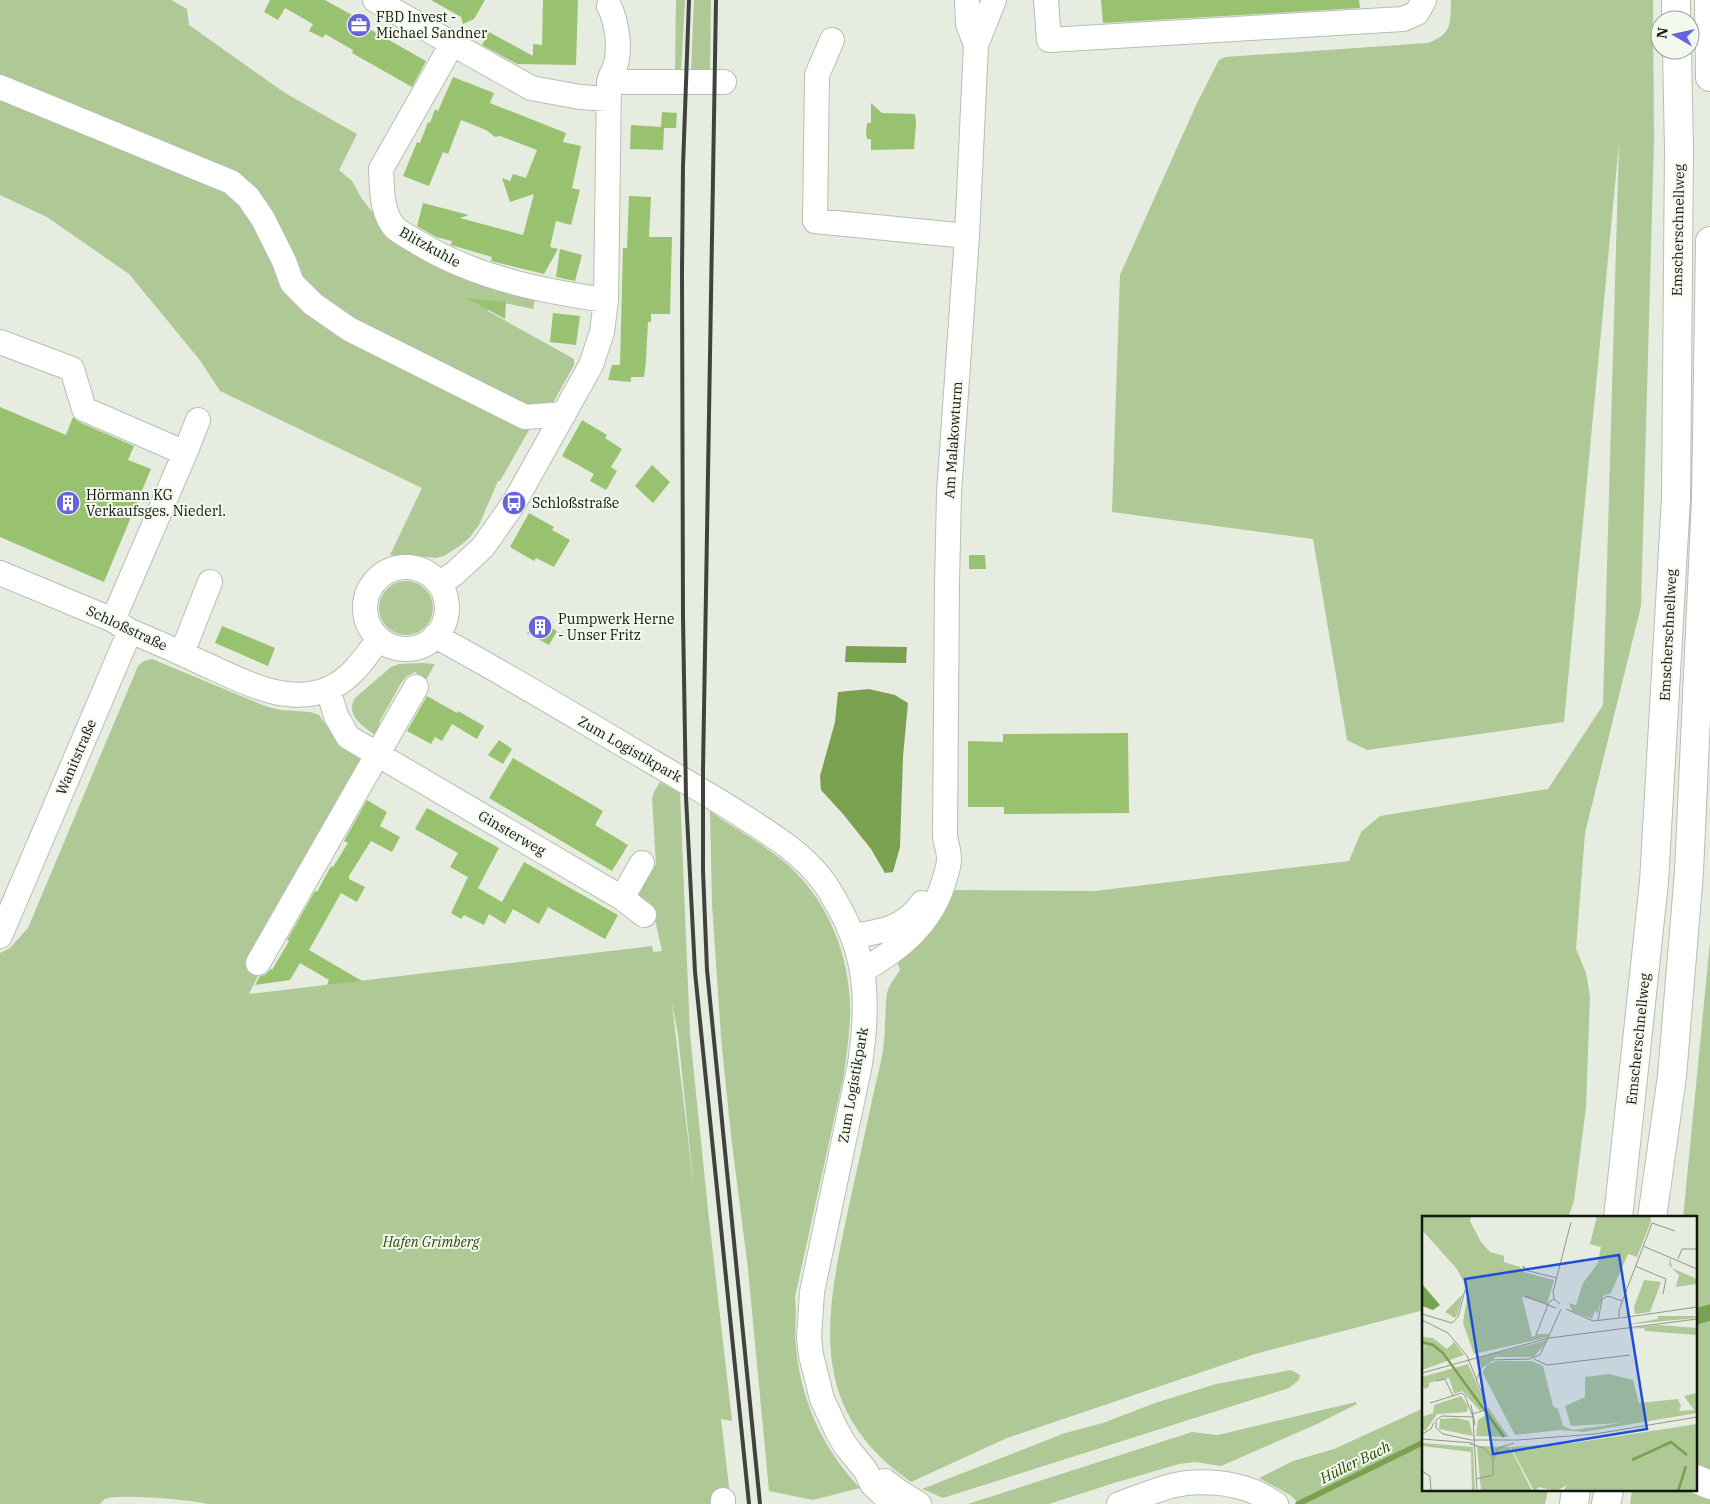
<svg xmlns="http://www.w3.org/2000/svg" width="1710" height="1504" font-family="'IBM Plex Serif',serif">
<rect width="100%" height="100%" fill="#e6ece0"/>
<path fill="#aec896" fill-rule="evenodd" d="M 0,0 L 171,0 L 187,9 L 189,25 L 285,93 L 357,134 L 339,170 L 352,181 L 362,199 L 384,226 L 536,296 L 533,309 L 494,301 L 488,311 L 574,359 L 574,365 L 553,403 L 541,409 L 500,481 L 498,481 L 479,525 L 470,537 L 461,545 L 444,556 L 436,558 L 409,555 L 390,555 L 422,488 L 220,391 L 199,359 L 129,274 L 47,217 L 0,195 Z
M 676,0 L 685,0 L 681,72 L 675,71 Z
M 694,0 L 711,0 L 710,72 L 691,72 Z
M 1451,0 L 1653,0 L 1654,141 L 1641,606 L 1585,833 L 1576,949 L 1586,973 L 1590,996 L 1586,1108 L 1574,1201 L 1568,1218 L 1424,1218 L 1424,1310 L 1255,1354 L 1007,1438 L 911,1482 C 811,1412 823,1327 846,1220 C 855,1177 865,1134 874,1091 C 877,1077 881,1064 883,1050 C 884,1041 885,1032 885,1023 C 886,1014 885,1003 887,993 C 889,985 895,978 900,970 L 897,960 L 949,890 L 1094,891 L 1349,861 L 1361,832 L 1380,816 L 1548,789 L 1603,705 L 1619,143 L 1564,722 L 1367,750 L 1347,740 L 1313,539 L 1112,512 L 1120,275 L 1197,103 L 1219,60 L 1225,57 L 1428,43 C 1453,33 1450,24 1451,0 Z
M379 608a27 27 0 1 1 54 0a27 27 0 1 1-54 0Z
M 152,659 L 265,706 L 280,710 L 310,712 L 319,715 L 340,745 L 364,761 L 249,994 L 652,946 L 653,952 L 662,951 L 655,920 L 637,896 L 637,890 L 651,863 L 656,865 L 652,798 L 654,792 L 660,782 L 680,793 L 690,1034 L 708,1210 L 732,1421 L 721,1419 L 731,1504 L 208,1504 C 195,1500 117,1493 105,1499 C 103,1500 102,1502 100,1504 L 0,1504 L 0,953 L 10,948 L 28,928 L 138,666 L 144,661 ZM 672,1003 L 678,1035 L 695,1198 L 672,1004 Z
M 423,663 L 435,664 L 426,680 L 415,672 L 407,676 L 401,683 L 380,721 L 378,737 C 366,728 344,716 355,698 L 391,667 L 399,664 Z
M 710,811 C 733,828 759,841 782,860 C 824,894 848,948 850,1003 C 851,1027 847,1051 844,1074 L 795,1297 C 797,1314 794,1331 796,1347 C 801,1401 823,1449 860,1488 L 813,1500 L 769,1491 L 748,1269 L 731,1136 L 721,1037 L 712,904 Z
M 1710,942 L 1710,1304 L 1696,1308 L 1696,1218 L 1683,1218 Z
M 1710,1321 L 1710,1504 L 1630,1504 L 1632,1490 L 1696,1490 L 1696,1325 Z
M 1291,1370 L 1300,1375 L 1299,1380 L 1289,1388 L 943,1498 L 922,1489 L 1065,1433 L 1103,1423 L 1155,1403 L 1216,1384 Z
M 1356,1402 L 1357,1404 L 1317,1424 L 1221,1466 L 1195,1462 L 1179,1464 L 1114,1483 L 1049,1504 L 968,1504 L 1192,1432 L 1218,1435 Z
M 1424,1408 L 1424,1490 L 1548,1490 L 1545,1504 L 1300,1504 L 1290,1495 L 1259,1478 L 1293,1461 L 1334,1449 Z"/>
<path fill="#79a14f" d="M 846,646 L 907,647 L 906,663 L 845,662 Z
M 869,689 L 895,695 L 908,703 L 903,757 L 900,847 L 893,872 L 885,873 L 871,849 L 843,814 L 821,790 L 820,776 L 835,722 L 838,692 Z
M 1710,1304 L 1710,1321 L 1696,1325 L 1696,1308 Z"/>
<g fill="none" stroke-linecap="round" stroke-linejoin="round">
<path stroke="#79a14f" stroke-width="5.5" d="M 1298,1504 L 1424,1442"/>
</g>
<path fill="#99c270" d="M 270,0 L 325,0 L 368,24 L 366,27 L 426,61 L 412,87 L 352,53 L 353,50 L 325,34 L 323,38 L 309,31 L 313,24 L 285,8 L 278,20 L 264,12 Z
M 431,0 L 485,0 L 474,19 L 463,24 L 461,17 Z
M 543,0 L 578,0 L 576,65 L 517,64 L 482,45 L 489,32 L 533,56 L 533,44 L 542,45 Z
M 1101,0 L 1359,0 L 1360,8 L 1103,23 Z
M 453,77 L 494,93 L 490,103 L 566,133 L 563,142 L 581,146 L 572,188 L 580,190 L 571,225 L 556,221 L 550,247 L 558,249 L 544,274 L 491,261 L 492,257 L 451,245 L 452,241 L 436,237 L 417,226 L 423,203 L 469,215 L 460,218 L 523,235 L 534,194 L 510,202 L 502,178 L 510,181 L 513,174 L 526,178 L 537,150 L 500,136 L 495,137 L 486,130 L 461,120 L 448,154 L 443,152 L 429,186 L 403,176 L 417,142 L 420,143 L 428,122 L 430,123 L 435,109 L 438,111 Z
M 871,103 L 882,113 L 915,114 L 916,124 L 914,149 L 871,150 L 871,139 L 867,139 L 866,132 L 867,123 L 871,123 Z
M 662,112 L 677,113 L 676,128 L 664,128 L 663,150 L 630,149 L 631,125 L 661,127 Z
M 629,196 L 651,197 L 649,237 L 672,237 L 670,314 L 651,314 L 651,322 L 648,322 L 646,361 L 644,377 L 631,377 L 631,382 L 608,380 L 612,365 L 620,365 L 623,248 L 627,248 Z
M 560,249 L 582,255 L 575,281 L 556,277 Z
M 467,298 L 506,302 L 505,319 Z
M 553,313 L 580,316 L 576,345 L 550,342 Z
M 0,407 L 66,435 L 73,417 L 79,422 L 134,446 L 128,460 L 151,469 L 104,582 L 0,537 Z
M 582,420 L 607,435 L 605,438 L 622,449 L 611,467 L 617,471 L 606,490 L 590,481 L 594,474 L 562,456 Z
M 652,465 L 670,482 L 653,503 L 635,486 Z
M 529,513 L 554,527 L 552,530 L 570,540 L 554,567 L 536,558 L 534,561 L 510,547 Z
M 969,555 L 985,555 L 986,569 L 969,569 Z
M 535,619 L 557,631 L 549,645 L 527,633 Z
M 222,626 L 275,648 L 268,666 L 215,643 Z
M 427,696 L 457,713 L 458,711 L 484,726 L 477,739 L 452,724 L 442,741 L 435,737 L 431,744 L 407,731 Z
M 1128,733 L 1129,813 L 1004,814 L 1004,807 L 968,807 L 968,741 L 1003,742 L 1003,734 Z
M 499,740 L 512,749 L 503,764 L 488,755 Z
M 513,758 L 603,811 L 595,825 L 628,845 L 612,871 L 489,798 Z
M 367,800 L 387,812 L 380,826 L 400,837 L 392,852 L 371,841 L 349,876 L 349,879 L 365,887 L 357,902 L 341,893 L 309,950 L 362,981 L 327,985 L 329,980 L 300,963 L 290,980 L 272,970 L 289,941 L 287,940 L 315,891 L 317,892 L 331,866 L 333,867 L 348,843 L 344,841 Z
M 427,808 L 499,848 L 478,888 L 502,902 L 524,862 L 618,915 L 605,939 L 548,907 L 539,924 L 513,909 L 505,924 L 489,914 L 484,925 L 464,915 L 461,919 L 451,913 L 468,877 L 450,867 L 458,853 L 415,829 Z
M 271,969 L 290,980 L 255,985 L 260,976 L 265,975 Z"/>
<g fill="none" stroke-linecap="round" stroke-linejoin="round">
<g stroke="#b7beb2" stroke-width="26">
<path id="minor" d="M 375,0 L 531,88 L 580,97 L 608,99
M 967,0 L 968,24 L 976,45
M 1046,0 L 1049,40 L 1403,19 L 1417,13 L 1424,0
M 832,40 L 817,75 L 815,221 L 967,236
M 452,44 L 381,169 C 382,187 381,213 395,228 C 401,233 410,238 417,242 C 473,277 541,291 606,300
M 609,82 L 724,82
M 0,87 L 231,182 L 248,197 L 263,219 L 284,261 L 292,283 L 313,304 L 349,329 L 525,417 L 564,414
M 0,342 L 72,369 L 84,409 L 185,453 L 113,620
M 185,453 L 198,420
M365 608a41 41 0 1 1 82 0a41 41 0 1 1-82 0Z
M 0,573 L 113,620 L 130,631 C 154,641 177,651 200,662 C 239,679 285,707 328,689 C 351,680 365,657 379,639
M 439,584 L 455,573 L 483,547 L 514,503 L 591,365 L 602,332 L 606,300 L 609,82 C 610,76 613,72 615,67 C 621,49 617,22 609,6
M 435,636 C 508,675 579,719 651,761 C 681,779 712,796 741,815 C 771,834 802,853 823,881 C 828,887 831,894 835,900 C 868,956 869,1002 860,1064 L 812,1292 L 809,1337 L 811,1355 L 822,1399 L 837,1431 L 845,1445 L 866,1471 L 872,1484 L 888,1499 L 896,1504
M 182,653 L 210,582
M 328,689 L 336,716 L 348,737 L 622,898 L 644,915
M 622,898 L 642,863
M 0,936 L 130,631
M 853,936 C 881,932 905,928 922,903
M 258,963 L 416,687
M 863,970 C 899,950 932,923 944,881 C 946,875 949,866 949,859 C 949,851 946,843 945,836 L 947,584 L 949,493 L 967,236 L 976,45 L 994,0
M 885,1481 L 901,1493 L 919,1504
M 723,1500 L 723,1504
M 1119,1504 C 1136,1498 1153,1491 1171,1486 C 1197,1479 1231,1482 1255,1492 C 1262,1495 1269,1500 1276,1504"/>
</g>
<g stroke="#b7beb2" stroke-width="30">
<path id="highway" d="M 1676,0 L 1676,20
M 1709,0 L 1710,77
M 1618,1218 L 1654,882 L 1676,498 L 1679,150 L 1677,50
M 1652,1218 L 1672,1076 L 1689,872 L 1706,499 L 1710,241
M 1696,1479 L 1710,1485
M 1574,1504 L 1576,1490
M 1606,1504 L 1609,1490"/>
</g>
<use href="#minor" stroke="#fff" stroke-width="24"/>
<use href="#highway" stroke="#fff" stroke-width="28"/>
<path stroke="#40433d" stroke-width="4" d="M 689,0 L 683,166 L 682,271 L 683,617 L 686,797 L 695,972 L 749,1504
M 716,0 L 703,770 L 703,871 L 707,970 L 760,1504"/>
</g>
<defs>
<g id="office-disc" transform="scale(1.25)"><circle r="9.5" fill="#6663dc" stroke="#f3faed"/><path d="M-6-3h4V-5.5h4V-3h4V5H-6ZM-1-4.5V-3h2v-1.5ZM-6 0V1H6V0Z" fill="#fff"/></g>
<g id="building-disc" transform="scale(1.25)"><circle r="9.5" fill="#6663dc" stroke="#f3faed"/><path d="M-4-6H4V6H1V3H-1V6H-4ZM-2.5-4.3h1.7v1.8h-1.7ZM.8-4.3h1.7v1.8H.8ZM-2.5-1h1.7V.8h-1.7ZM.8-1h1.7V.8H.8Z" fill="#fff"/></g>
<g id="bus-disc" transform="scale(1.25)"><circle r="9.5" fill="#6663dc" stroke="#f3faed"/><path d="M-5-6H5V4H4V6H2V4H-2V6H-4V4H-5ZM-3.5-4V0h7V-4ZM-3.5 1.2v1.5H-2V1.2ZM2 1.2v1.5H3.5V1.2Z" fill="#fff"/></g>
</defs>
<g fill-rule="evenodd">
<use href="#office-disc" x="359" y="25"/>
<use href="#building-disc" x="68" y="503"/>
<use href="#bus-disc" x="514" y="503"/>
<use href="#building-disc" x="540" y="627"/>
</g>
<g text-anchor="middle" dominant-baseline="central" stroke-width="4" stroke-linejoin="round" paint-order="stroke">
<g font-size="14" fill="#131511" stroke="#f3faed" text-anchor="start">
<text x="376" y="17">FBD Invest -<tspan x="376" dy="16">Michael Sandner</tspan></text>
<text x="86" y="495">Hörmann KG<tspan x="86" dy="16">Verkaufsges. Niederl.</tspan></text>
<text x="532" y="503">Schloßstraße</text>
<text x="558" y="619">Pumpwerk Herne<tspan x="558" dy="16">- Unser Fritz</tspan></text>
</g>
<g font-size="14" fill="#131511" stroke="#f3faed">
<text transform="translate(1678 230) rotate(-89)">Emscherschnellweg</text>
<text transform="translate(430 247) rotate(29)">Blitzkuhle</text>
<text transform="translate(953 440) rotate(-86)">Am Malakowturm</text>
<text transform="translate(127 628) rotate(25)">Schloßstraße</text>
<text transform="translate(1668 635) rotate(-87)">Emscherschnellweg</text>
<text transform="translate(630 749) rotate(30)">Zum Logistikpark</text>
<text transform="translate(76 757) rotate(-67)">Wanitstraße</text>
<text transform="translate(512 833) rotate(30)">Ginsterweg</text>
<text transform="translate(1638 1039) rotate(-84)">Emscherschnellweg</text>
<text transform="translate(853 1085) rotate(-80)">Zum Logistikpark</text>
</g>
<g font-size="14" font-style="italic" fill="#2f480e" stroke="#f3faed">
<text x="431" y="1242">Hafen Grimberg</text>
</g>
<g font-size="15" font-style="italic" fill="#2d470b" stroke="#f3faed">
<text transform="translate(1355 1462) rotate(-26)">Hüller Bach</text>
</g>
</g>
<g transform="translate(1422 1216)">
<rect width="275" height="275" fill="#e6ece0"/>
<path d="M 0,0 L 49,0 L 48,5 L 59,26 L 68,36 L 82,40 L 82,46 L 98,51 L 102,56 L 132,64 L 125,88 L 100,81 L 110,121 L 116,118 L 127,118 L 127,121 L 52,138 L 41,107 L 46,74 L 35,53 L 0,14 ZM 175,0 L 229,0 L 229,5 L 215,41 L 206,38 L 189,77 L 181,80 L 175,98 L 173,94 L 170,103 L 150,95 L 147,87 L 154,89 L 161,67 L 176,47 L 179,31 L 168,28 ZM 248,41 L 250,52 L 275,63 L 275,68 L 254,71 L 248,93 L 257,59 L 247,49 ZM 222,64 L 239,66 L 228,96 L 213,98 L 212,91 ZM 41,78 L 35,99 L 33,102 L 23,96 ZM 236,100 L 275,100 L 275,102 L 201,109 L 236,103 ZM 237,109 L 275,112 L 275,119 L 223,115 L 222,112 L 202,113 ZM 0,121 L 11,122 L 25,133 L 32,126 L 42,139 L 0,154 L 0,132 L 5,130 L 0,130 ZM 126,124 L 112,141 L 74,141 L 59,151 L 57,146 L 57,141 ZM 75,145 L 110,145 L 121,150 L 131,190 L 136,193 L 141,210 L 151,214 L 199,207 L 149,210 L 143,190 L 163,181 L 163,161 L 187,158 L 211,164 L 217,187 L 256,183 L 259,190 L 257,195 L 272,194 L 262,180 L 275,177 L 275,197 L 162,216 L 138,214 L 93,219 L 60,156 L 66,148 ZM 46,148 L 63,186 L 58,195 L 40,175 L 32,178 L 27,162 L 7,167 L 7,171 L 3,173 L 0,169 L 0,161 ZM 39,180 L 46,190 L 45,196 L 15,198 L 4,214 L 0,215 L 0,201 L 11,197 L 12,189 ZM 66,191 L 76,206 L 87,221 L 54,220 L 56,204 L 62,200 ZM 35,202 L 47,205 L 51,220 L 17,213 L 18,203 ZM 275,208 L 275,275 L 141,275 L 145,269 L 134,275 L 117,271 L 112,275 L 89,231 L 151,227 ZM 0,227 L 51,231 L 53,275 L 50,275 L 49,236 L 0,230 ZM 58,230 L 88,231 L 110,275 L 59,275 L 55,231 Z" fill="#aec896"/>
<path d="M 0,68 L 18,89 L 11,94 L 0,90 Z" fill="#79a14f"/>
<path fill="none" stroke="#79a14f" stroke-width="2.5" d="M 0,126 L 11,129 L 21,137 L 82,221M 210,244 L 249,226 L 265,239M 256,275 L 264,250"/>
<path fill="none" stroke="#92968d" stroke-width="1" d="M 221,30 L 275,53M 256,43 L 260,33 L 275,33M 213,50 L 244,63 L 241,78M 107,55 L 101,50 L 102,54 L 107,55 L 135,62M 103,80 L 134,92M 138,88 L 132,83 L 131,76 L 149,6M 144,93 L 171,105 L 198,102M 0,98 L 30,107 L 36,101 L 43,74M 197,102 L 197,94 L 230,7 L 253,15M 199,102 L 275,91M 0,104 L 26,117 L 45,140 L 64,187 L 60,195 L 50,198M 176,105 L 180,83 L 186,80 L 200,85M 114,119 L 127,86 L 132,83M 112,143 L 125,149 L 208,139M 0,157 L 127,122 L 275,103M 14,165 L 23,163 L 31,180M 54,165 L 59,152 L 70,144 L 107,143 L 118,139 L 139,93M 43,180 L 51,201 L 55,275M 8,187 L 40,177 L 44,181M 49,189 L 53,209M 51,201 L 20,200 L 14,204 L 14,212 L 21,218 L 49,224 L 96,224 L 173,218 L 275,201M 0,218 L 9,213 L 12,206M 0,223 L 51,227M 48,228 L 62,232 L 71,242 L 71,259 L 54,263M 72,243 L 76,232 L 92,227M 0,255 L 8,260 L 9,275"/>
<path fill="#1d4ed8" fill-opacity="0.15" stroke="#1d4ed8" stroke-width="2.5" d="M 197,39 L 225,213 L 71,238 L 43,63 Z"/>
<rect width="275" height="275" fill="none" stroke="#131511" stroke-width="2.5"/>
</g>
<g transform="translate(1675 35) rotate(279)"><circle r="24" fill="#f3faed" stroke="#999e95"/>
<path d="M0-4L9 19L0 12L-9 19Z" fill="#6663dc"/>
<text y="-8" font-size="14" font-weight="bold" text-anchor="middle" fill="#131511">N</text>
</g>
</svg>
